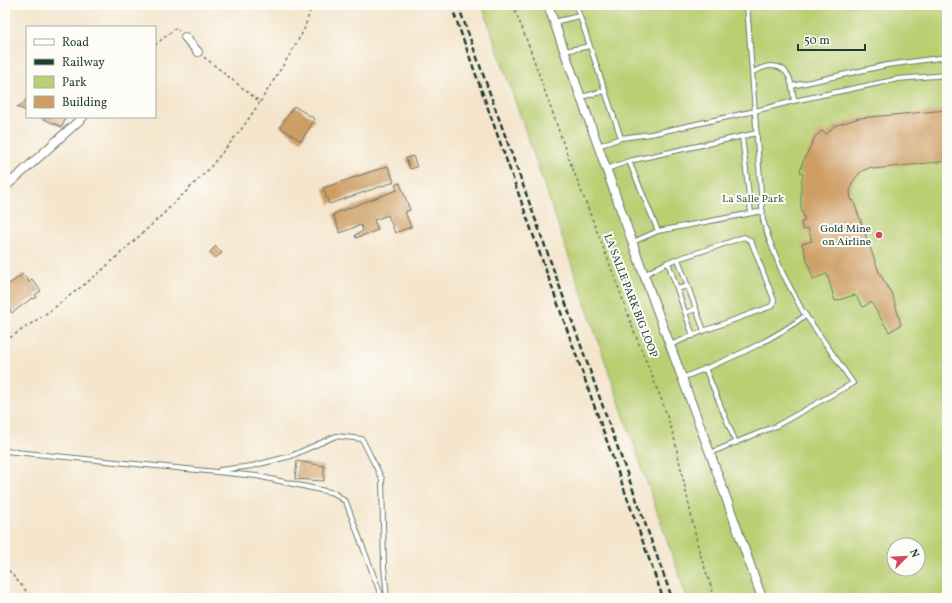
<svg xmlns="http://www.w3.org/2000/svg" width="952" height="603" font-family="Vollkorn,serif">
<rect width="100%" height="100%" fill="#fdfcf7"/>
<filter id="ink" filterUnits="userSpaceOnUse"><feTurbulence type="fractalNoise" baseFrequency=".025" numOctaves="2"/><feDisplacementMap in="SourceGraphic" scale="8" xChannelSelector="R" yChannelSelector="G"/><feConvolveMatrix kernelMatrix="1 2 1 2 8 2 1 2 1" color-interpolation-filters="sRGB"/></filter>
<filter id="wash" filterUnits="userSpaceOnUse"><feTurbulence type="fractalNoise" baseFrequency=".012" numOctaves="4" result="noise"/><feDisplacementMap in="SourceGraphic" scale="16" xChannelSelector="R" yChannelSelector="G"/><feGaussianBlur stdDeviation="0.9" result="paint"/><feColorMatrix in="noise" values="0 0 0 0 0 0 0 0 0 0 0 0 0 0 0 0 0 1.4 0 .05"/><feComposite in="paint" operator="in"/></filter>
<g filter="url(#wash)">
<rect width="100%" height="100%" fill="#f4e5cc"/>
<path fill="#bace72" stroke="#6c8653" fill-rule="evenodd" d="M 482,5 L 947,5 L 947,598 L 687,598 ZM 894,545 L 918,545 L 918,569 L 894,569 Z"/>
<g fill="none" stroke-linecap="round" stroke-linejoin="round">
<path stroke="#78bff0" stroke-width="9" d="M 5,7 L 6,5"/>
</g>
<g id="blocks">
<path fill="#cd9d63" d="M 27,98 L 27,111 L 17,107 L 24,103 Z
M 294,106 L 315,119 L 301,141 L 280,127 Z
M 947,110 L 947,161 L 873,169 L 872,167 L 871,167 L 862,171 L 857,176 L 852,183 L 850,191 L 851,201 L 853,200 L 879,272 L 893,296 L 901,325 L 889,332 L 871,302 L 863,307 L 855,295 L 835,301 L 827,274 L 813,279 L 802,244 L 812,241 L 808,228 L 803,230 L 801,222 L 805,221 L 801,209 L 801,185 L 803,174 L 800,172 L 802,164 L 815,137 L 822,131 L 827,134 L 834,126 L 859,118 Z
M 39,117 L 66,117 L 62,127 Z
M 413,156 L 417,167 L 410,169 L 406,158 Z
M 388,166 L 394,182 L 329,204 L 323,188 Z
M 400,183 L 410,210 L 405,212 L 411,227 L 395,233 L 388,215 L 374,220 L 378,230 L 356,238 L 355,235 L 363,231 L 361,225 L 340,233 L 333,214 L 397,190 L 395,185 Z
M 216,246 L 222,253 L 215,258 L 210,252 Z
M 23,274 L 29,282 L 32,279 L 41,291 L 35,295 L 37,297 L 33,299 L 32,298 L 12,313 L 5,303 L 5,287 Z
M 297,461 L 324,466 L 324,481 L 295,479 Z"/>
</g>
</g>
<g filter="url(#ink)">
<use href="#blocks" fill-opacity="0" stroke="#6a7869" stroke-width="1"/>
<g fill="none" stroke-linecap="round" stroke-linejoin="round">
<g stroke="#6a7869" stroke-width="6">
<path id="lane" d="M 576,5 L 621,138
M 554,22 L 579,16
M 565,51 L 590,46
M 752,72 C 758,70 765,66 770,66 C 791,65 792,85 794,101 L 898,79 L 947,75
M 792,86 L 887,65 L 947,57
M 581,97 L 605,91
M 742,136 L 751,213
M 598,146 L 621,138 L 651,134 L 755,111 L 794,101
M 629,161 L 658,231
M 607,169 L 629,161 L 757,133
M 633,242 L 658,231 L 763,211
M 678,259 L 704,331
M 668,262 L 693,336
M 644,275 L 668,262 L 718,246 L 744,237 L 751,241 L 774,300 L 772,306 L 706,330 L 670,345
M 677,289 L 688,286
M 685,313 L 696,309
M 705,368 L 736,443
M 682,378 C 725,361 769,343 806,315
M 5,451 L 257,476 L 334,493 L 346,502 L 382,598
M 710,453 L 776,426 L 853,383 L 802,310 L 782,272 L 769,239 L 763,220 L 747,5
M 220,470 L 252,466 L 291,456 L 336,436 L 362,439 L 382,479 L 384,567 L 387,598"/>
</g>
<g stroke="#6a7869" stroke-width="10">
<path id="street" d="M 548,5 L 644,275 L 710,453 L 762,598
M 185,37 L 198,52
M 5,187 L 20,174 L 83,117"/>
</g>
<path stroke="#6a7869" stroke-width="1.5" stroke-dasharray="3 3" stroke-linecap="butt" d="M 513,5 L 529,46 L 567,154 L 615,278 L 635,334 L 662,401 L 674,437 L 699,551 L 715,598
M 155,45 L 176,28 L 179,31
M 204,57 L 260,102 L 289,56 L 304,30 L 312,5
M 5,341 L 50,311 L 99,273 L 160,217 L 208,170 L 243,127 L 260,102
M 5,566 L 32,598"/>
<use href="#lane" stroke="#fff" stroke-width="4"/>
<use href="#street" stroke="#fff" stroke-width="8"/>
<path stroke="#1f3d34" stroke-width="2.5" stroke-dasharray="6 3" stroke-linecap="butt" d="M 451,5 L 663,598
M 458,5 L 672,598"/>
</g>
</g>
<circle fill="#d1495b" stroke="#fdfcf7" stroke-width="1.5" cx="879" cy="235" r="4"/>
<g text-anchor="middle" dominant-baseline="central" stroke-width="4" stroke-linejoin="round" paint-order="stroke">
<g font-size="11" fill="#466144" stroke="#fdfcf7">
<text x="753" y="199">La Salle Park</text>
</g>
<g font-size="11" fill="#1f3d34" stroke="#fdfcf7" text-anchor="end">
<text x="871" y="229">Gold Mine<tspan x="871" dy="13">on Airline</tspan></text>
</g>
<g font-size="11" fill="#1f3d34" stroke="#fdfcf7">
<text transform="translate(630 296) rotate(69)">LA SALLE PARK BIG LOOP</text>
</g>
</g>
<rect width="952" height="603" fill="none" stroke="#fdfcf7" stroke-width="20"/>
<rect x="26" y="26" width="130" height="92" fill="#fdfcf7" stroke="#a4b0a9"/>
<rect x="34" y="39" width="20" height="6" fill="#ffffff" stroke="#a4b0a9"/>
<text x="62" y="46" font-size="12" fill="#1f3d34">Road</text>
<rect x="34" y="59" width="20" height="6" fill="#1f3d34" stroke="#a4b0a9"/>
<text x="62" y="66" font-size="12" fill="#1f3d34">Railway</text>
<rect x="34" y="76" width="20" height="12" fill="#bace72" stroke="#a4b0a9"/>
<text x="62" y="86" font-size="12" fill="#1f3d34">Park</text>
<rect x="34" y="96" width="20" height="12" fill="#cd9d63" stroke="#a4b0a9"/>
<text x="62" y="106" font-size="12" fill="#1f3d34">Building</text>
<g transform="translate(906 557) rotate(66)"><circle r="19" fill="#fdfcf7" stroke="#a4b0a9"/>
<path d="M0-3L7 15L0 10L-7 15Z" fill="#d1495b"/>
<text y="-6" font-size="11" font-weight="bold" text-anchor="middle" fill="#1f3d34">N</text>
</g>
<path d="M798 44v6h67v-6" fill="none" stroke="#1f3d34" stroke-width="2"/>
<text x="804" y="44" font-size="12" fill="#1f3d34" stroke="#fdfcf7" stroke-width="3" paint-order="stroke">50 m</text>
</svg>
